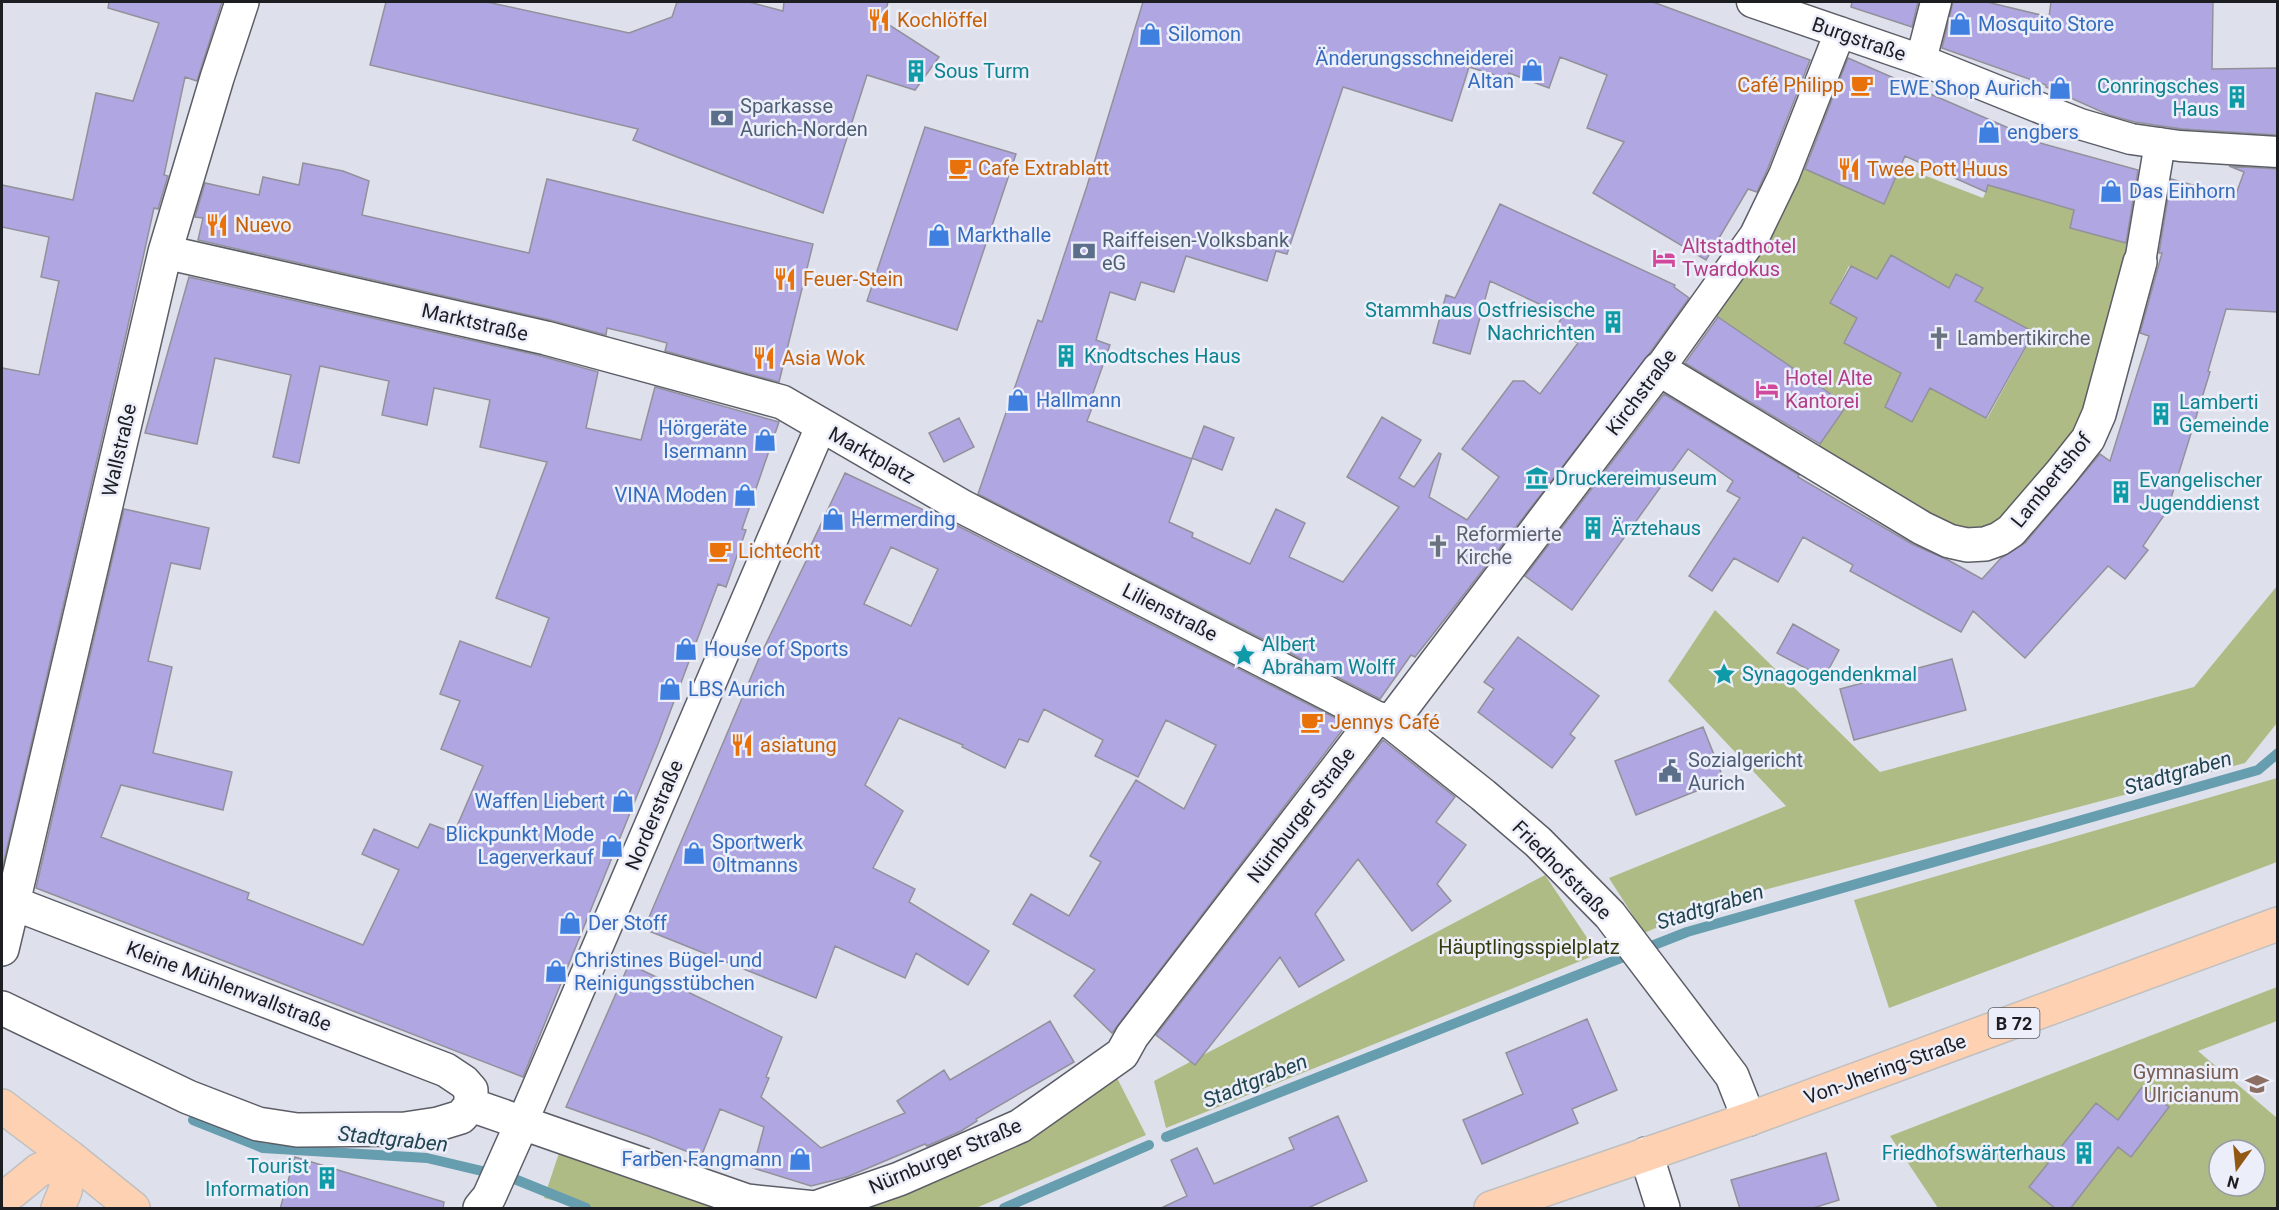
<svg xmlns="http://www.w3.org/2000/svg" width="2279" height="1210" font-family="Roboto,sans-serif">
<rect width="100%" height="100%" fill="#dee1eb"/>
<path fill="#aebb84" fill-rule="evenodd" d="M 1799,166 L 1884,204 L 1899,171 L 1908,169 L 1983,198 L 1990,182 L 2017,194 L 2074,210 L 2070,228 L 2128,244 L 2099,414 L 1985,544 L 1811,457 L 1847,404 L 1704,308 ZM 1849,266 L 1878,281 L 1949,288 L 1957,274 L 1982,288 L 1975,301 L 2034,333 L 1987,419 L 1930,388 L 1912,422 L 1885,407 L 1901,373 L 1858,319 L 1830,303 Z
M 2277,586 L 2277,723 L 2245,763 L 1715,903 L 1644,933 L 1609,878 L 1786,806 L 1668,681 L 1715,610 L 1880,772 L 2194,687 Z
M 2277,778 L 2277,862 L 1889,1008 L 1854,900 Z
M 1545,875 L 1598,954 L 1166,1128 L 1154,1081 Z
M 2277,987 L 2277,1021 L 2198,1051 L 2277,1118 L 2277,1208 L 1938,1208 L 1890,1136 ZM 2219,1150 L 2255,1150 L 2255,1186 L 2219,1186 Z
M 1115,1074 L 1146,1135 L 976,1208 L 846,1208 Z
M 562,1144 L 736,1208 L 582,1208 L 544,1198 Z"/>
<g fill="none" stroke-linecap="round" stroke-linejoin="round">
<path stroke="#669daf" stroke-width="10" d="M 193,1120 L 263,1148 L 427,1158 L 512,1178 L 586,1208
M 1166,1137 L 1687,932 L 2258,770 L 2278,753
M 1004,1208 L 1149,1145"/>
</g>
<path fill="#b0a6e1" stroke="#92919b" stroke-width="1.5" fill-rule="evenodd" d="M 109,2 L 222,2 L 197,81 L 185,77 L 164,175 L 168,176 L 158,209 L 154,208 L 127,330 L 2,870 L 2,368 L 39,375 L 59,281 L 41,277 L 49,237 L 2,227 L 2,185 L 73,200 L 96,93 L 133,101 L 159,23 L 108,8 Z
M 386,2 L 487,2 L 629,33 L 672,17 L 677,2 L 749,2 L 783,11 L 784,2 L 888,2 L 883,21 L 939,57 L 915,90 L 867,75 L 823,213 L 633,140 L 638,129 L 370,65 Z
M 1143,2 L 1653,2 L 1810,60 L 1768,168 L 1757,192 L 1748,189 L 1706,260 L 1593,193 L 1624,142 L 1587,128 L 1607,75 L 1560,57 L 1549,88 L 1509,73 L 1508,79 L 1469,67 L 1452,121 L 1343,87 L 1287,254 L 1276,251 L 1267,281 L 1186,256 L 1174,292 L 1141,282 L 1135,300 L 1110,292 L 1096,340 L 1110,345 L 1091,399 L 1095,400 L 1087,421 L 1192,459 L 1169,522 L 1193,533 L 1192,537 L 1250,564 L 1276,509 L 1305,523 L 1289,557 L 1343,582 L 1399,507 L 1347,477 L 1382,417 L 1421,440 L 1399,478 L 1414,487 L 1439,453 L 1441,454 L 1429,497 L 1467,520 L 1499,477 L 1462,449 L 1513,381 L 1524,381 L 1540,394 L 1578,343 L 1555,330 L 1563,315 L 1490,281 L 1470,354 L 1433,343 L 1446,295 L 1455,298 L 1500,204 L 1675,285 L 1674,287 L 1689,298 L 1649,354 L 1459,601 L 1415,657 L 1411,655 L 1380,699 L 978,494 L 1038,320 L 1042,322 L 1087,186 Z
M 1852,2 L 1918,2 L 1912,27 L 1851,7 Z
M 1953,2 L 1987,2 L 2049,17 L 2051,2 L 2213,2 L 2212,69 L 2277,68 L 2277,135 L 2182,129 L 2135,122 L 2109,115 L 2046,87 L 2046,85 L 1942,48 Z
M 1848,58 L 2013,130 L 2011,135 L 2138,170 L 2126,243 L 2070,228 L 2074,210 L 1988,185 L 1986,192 L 1905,156 L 1884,204 L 1805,169 Z
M 925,127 L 1016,154 L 957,330 L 867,301 Z
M 303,163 L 343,171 L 369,181 L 362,215 L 529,253 L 547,179 L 813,244 L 779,382 L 665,351 L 667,343 L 641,336 L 607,328 L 606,335 L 550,320 L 198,240 L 203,218 L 195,217 L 205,183 L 259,195 L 263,177 L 299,185 Z
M 2229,166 L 2277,169 L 2277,312 L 2226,309 L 2208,371 L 2210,372 L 2167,511 L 2143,546 L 2148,550 L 2125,579 L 2108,566 L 2025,658 L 1973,611 L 1961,632 L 1850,571 L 1853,565 L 1803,537 L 1778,582 L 1734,558 L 1712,591 L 1689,576 L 1740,498 L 1727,491 L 1733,481 L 1688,449 L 1572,610 L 1525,576 L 1664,394 L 1799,475 L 1798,477 L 1912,544 L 1948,560 L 1982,579 L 2001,558 L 2025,543 L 2100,454 L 2110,461 L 2149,336 L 2140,333 L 2162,253 L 2159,253 L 2171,179 L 2235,197 L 2244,172 Z
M 1891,255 L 1949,288 L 1956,274 L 1983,288 L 1975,301 L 2034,332 L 1986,418 L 1930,388 L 1912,422 L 1885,407 L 1901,373 L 1844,343 L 1857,318 L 1830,303 L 1851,266 L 1877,279 Z
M 189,277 L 541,356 L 598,372 L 586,428 L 641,440 L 655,387 L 779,422 L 742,529 L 746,530 L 726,587 L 718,584 L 658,744 L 523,1077 L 36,888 L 124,509 L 209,528 L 200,569 L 171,563 L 148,661 L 172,667 L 153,753 L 232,772 L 223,810 L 121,785 L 101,837 L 249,893 L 247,899 L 363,945 L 399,870 L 362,854 L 374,829 L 418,848 L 430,824 L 454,833 L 483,766 L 441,749 L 460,701 L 440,694 L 460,641 L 531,667 L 549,618 L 496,598 L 547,462 L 480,447 L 490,400 L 434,388 L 427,425 L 382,415 L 389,381 L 320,366 L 299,463 L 273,457 L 291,375 L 215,358 L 197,444 L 145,433 Z
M 1718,317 L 1847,405 L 1820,444 L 1685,363 Z
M 959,418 L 974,447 L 944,462 L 929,433 Z
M 1204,426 L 1234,438 L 1222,470 L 1192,458 Z
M 845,473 L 962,528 L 1347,724 L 1112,1033 L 1074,996 L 1095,970 L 1013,924 L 1031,894 L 1069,916 L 1101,862 L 1090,856 L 1136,780 L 1184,809 L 1216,745 L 1166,720 L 1138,777 L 1095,756 L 1103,740 L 1044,709 L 1028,742 L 1019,739 L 1005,768 L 962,747 L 963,745 L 899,718 L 865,785 L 903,811 L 873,868 L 915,889 L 909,902 L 989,951 L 968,985 L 916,953 L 905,978 L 835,946 L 816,998 L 644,929 L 760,656 L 807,559 L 805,558 ZM 891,547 L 938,569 L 911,626 L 864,604 Z
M 1793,624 L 1839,650 L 1824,678 L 1777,653 Z
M 1518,637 L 1599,696 L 1570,734 L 1575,738 L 1552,768 L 1478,712 L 1494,689 L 1484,682 Z
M 1952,659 L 1966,710 L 1854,740 L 1840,689 Z
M 1703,727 L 1724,780 L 1636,815 L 1615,761 Z
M 1383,740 L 1455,797 L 1436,822 L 1466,845 L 1437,884 L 1451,901 L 1412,931 L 1358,859 L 1315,914 L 1344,960 L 1299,987 L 1280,957 L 1195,1065 L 1156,1035 Z
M 629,964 L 782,1037 L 766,1077 L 769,1078 L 761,1097 L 821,1148 L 905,1113 L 897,1101 L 944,1070 L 950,1080 L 1050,1021 L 1074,1062 L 976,1119 L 977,1121 L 961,1131 L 927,1146 L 925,1144 L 847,1177 L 811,1186 L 753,1168 L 764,1127 L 720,1109 L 701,1157 L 648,1136 L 566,1107 Z
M 1587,1019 L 1617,1090 L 1572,1109 L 1578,1123 L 1482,1164 L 1463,1120 L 1523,1094 L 1506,1053 Z
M 2142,1087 L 2169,1107 L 2131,1157 L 2118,1147 L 2070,1209 L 2056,1209 L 2029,1187 L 2096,1103 L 2118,1120 Z
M 1338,1116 L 1367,1181 L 1306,1209 L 1159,1209 L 1187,1196 L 1171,1160 L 1197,1148 L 1214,1184 L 1294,1149 L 1289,1138 Z
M 1826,1153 L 1839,1200 L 1810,1209 L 1740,1209 L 1731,1180 Z
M 295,1157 L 444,1202 L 443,1209 L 280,1209 Z"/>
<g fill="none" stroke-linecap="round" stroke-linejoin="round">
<g stroke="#5c5e67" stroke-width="33">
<path id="pedestrian" d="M 1752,2 L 1921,60 L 2080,124 L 2131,139 L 2180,146 L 2278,152
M 1921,60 L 1936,2
M 2140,262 L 2160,143
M 1659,369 L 1755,235 L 1784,175 L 1840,32
M 522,1123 L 821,426"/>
</g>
<g stroke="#5c5e67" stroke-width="36">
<path id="minor" d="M 165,252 L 546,338 L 782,402 L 963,507 L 1376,718 L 1391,722 L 1483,795 L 1538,842 L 1610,915 L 1732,1076 L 1749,1119
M 1391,722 L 1659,369 L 1922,528 L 1949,541 L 1967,545 L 1985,544 L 1999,539 L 2011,531 L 2061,473 L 2088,439 L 2099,414 L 2140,262
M 13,903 L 165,252 L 217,78 L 242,2
M 2,949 L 13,903 L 446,1070 L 464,1082 L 471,1090 L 471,1105 L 461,1117 L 438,1124 L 405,1129 L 297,1130 L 258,1124 L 188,1097 L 2,1008
M 471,1105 L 747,1201 L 815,1208 L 899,1179 L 1020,1126 L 1122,1054 L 1132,1036 L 1376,718
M 1646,1154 L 1663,1208
M 480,1208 L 489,1197 L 522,1123"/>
</g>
<g stroke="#c0c0c1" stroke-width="36">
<path id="primary" d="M 2,1106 L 71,1158 L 133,1208
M 12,1192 L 39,1170 L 71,1158
M 58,1208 L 65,1191 L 71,1158
M 1491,1208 L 1749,1119 L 2278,924"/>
</g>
<use href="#pedestrian" stroke="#fff" stroke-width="30"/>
<use href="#minor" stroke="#fff" stroke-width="33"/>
<use href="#primary" stroke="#fdd1b2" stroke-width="33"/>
</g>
<defs>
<g id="restaurant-bare" transform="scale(1.8)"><path d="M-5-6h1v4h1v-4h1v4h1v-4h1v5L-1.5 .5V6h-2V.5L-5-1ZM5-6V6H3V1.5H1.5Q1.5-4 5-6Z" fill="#e8710a" stroke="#eceef9" stroke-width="2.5" paint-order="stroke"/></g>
<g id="shop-bare" transform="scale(1.8)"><path d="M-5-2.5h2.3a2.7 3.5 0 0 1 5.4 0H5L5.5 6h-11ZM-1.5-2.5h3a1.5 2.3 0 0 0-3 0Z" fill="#3f7fe0" stroke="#eceef9" stroke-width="2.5" paint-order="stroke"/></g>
<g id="building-bare" transform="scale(1.8)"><path d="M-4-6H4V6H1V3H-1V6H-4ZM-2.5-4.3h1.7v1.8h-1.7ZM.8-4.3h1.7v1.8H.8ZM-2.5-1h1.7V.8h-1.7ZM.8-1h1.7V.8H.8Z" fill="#0f9aa8" stroke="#eceef9" stroke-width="2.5" paint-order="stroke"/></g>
<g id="cafe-bare" transform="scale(1.8)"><path d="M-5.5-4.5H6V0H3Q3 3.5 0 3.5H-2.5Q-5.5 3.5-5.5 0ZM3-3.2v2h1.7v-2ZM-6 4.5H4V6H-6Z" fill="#e8710a" stroke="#eceef9" stroke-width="2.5" paint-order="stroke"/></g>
<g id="bank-bare" transform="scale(1.8)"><path d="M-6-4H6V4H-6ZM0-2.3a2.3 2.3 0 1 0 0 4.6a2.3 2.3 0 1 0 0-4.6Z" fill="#5c6f8a" stroke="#eceef9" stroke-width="2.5" paint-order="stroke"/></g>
<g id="hotel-bare" transform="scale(1.8)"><path d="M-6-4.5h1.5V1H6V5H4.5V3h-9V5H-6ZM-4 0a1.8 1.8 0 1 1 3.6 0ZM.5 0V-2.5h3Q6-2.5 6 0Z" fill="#d1479c" stroke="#eceef9" stroke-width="2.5" paint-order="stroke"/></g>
<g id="church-bare" transform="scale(1.8)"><path d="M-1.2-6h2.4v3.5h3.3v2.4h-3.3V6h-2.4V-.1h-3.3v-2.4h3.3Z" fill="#6b7280" stroke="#eceef9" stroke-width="2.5" paint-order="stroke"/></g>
<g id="museum-bare" transform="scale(1.8)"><path d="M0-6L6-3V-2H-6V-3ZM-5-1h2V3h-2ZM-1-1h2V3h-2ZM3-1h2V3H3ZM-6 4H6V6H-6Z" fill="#0f9aa8" stroke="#eceef9" stroke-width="2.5" paint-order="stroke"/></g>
<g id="sight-bare" transform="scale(1.8)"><path d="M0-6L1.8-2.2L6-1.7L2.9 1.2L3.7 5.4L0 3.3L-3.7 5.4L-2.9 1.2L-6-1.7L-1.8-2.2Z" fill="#0f9aa8" stroke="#eceef9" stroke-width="2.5" paint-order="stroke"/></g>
<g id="civic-bare" transform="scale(1.8)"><path d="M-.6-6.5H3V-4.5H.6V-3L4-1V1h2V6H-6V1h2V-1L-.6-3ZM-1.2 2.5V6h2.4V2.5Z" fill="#5c6f8a" stroke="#eceef9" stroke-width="2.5" paint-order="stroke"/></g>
<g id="school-bare" transform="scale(1.8)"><path d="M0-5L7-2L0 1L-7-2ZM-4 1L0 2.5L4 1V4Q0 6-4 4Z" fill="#8d6e63" stroke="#eceef9" stroke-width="2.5" paint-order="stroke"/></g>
</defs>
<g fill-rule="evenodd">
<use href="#restaurant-bare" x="879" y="20"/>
<use href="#shop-bare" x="1960" y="24"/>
<use href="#shop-bare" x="1150" y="34"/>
<use href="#shop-bare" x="1532" y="70"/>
<use href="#building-bare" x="916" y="71"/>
<use href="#cafe-bare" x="1862" y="85"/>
<use href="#shop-bare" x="2060" y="88"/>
<use href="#building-bare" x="2237" y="97"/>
<use href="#bank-bare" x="722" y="118"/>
<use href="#shop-bare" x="1989" y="132"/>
<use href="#cafe-bare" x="960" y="168"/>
<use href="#restaurant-bare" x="1849" y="169"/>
<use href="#shop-bare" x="2111" y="191"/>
<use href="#restaurant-bare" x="217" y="225"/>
<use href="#shop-bare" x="939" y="235"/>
<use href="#bank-bare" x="1084" y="251"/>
<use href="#hotel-bare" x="1664" y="258"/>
<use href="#restaurant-bare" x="785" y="279"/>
<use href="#building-bare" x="1613" y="322"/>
<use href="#church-bare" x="1939" y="338"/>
<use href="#building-bare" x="1066" y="356"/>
<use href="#restaurant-bare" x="764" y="358"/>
<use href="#hotel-bare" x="1767" y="389"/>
<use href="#shop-bare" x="1018" y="400"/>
<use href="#building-bare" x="2161" y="414"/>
<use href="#shop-bare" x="765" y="440"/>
<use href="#museum-bare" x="1537" y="478"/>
<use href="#building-bare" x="2121" y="492"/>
<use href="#shop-bare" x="745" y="495"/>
<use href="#shop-bare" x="833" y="519"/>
<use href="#building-bare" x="1593" y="528"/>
<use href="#church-bare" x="1438" y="546"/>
<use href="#cafe-bare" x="720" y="551"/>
<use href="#shop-bare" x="686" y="649"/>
<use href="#sight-bare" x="1244" y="655"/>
<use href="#sight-bare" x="1724" y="674"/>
<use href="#shop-bare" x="670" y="689"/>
<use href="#cafe-bare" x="1312" y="722"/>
<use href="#restaurant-bare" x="742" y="745"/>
<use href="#civic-bare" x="1670" y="771"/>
<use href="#shop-bare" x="623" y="801"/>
<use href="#shop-bare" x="612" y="846"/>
<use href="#shop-bare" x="694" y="853"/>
<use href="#shop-bare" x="570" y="923"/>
<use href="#shop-bare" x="556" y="971"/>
<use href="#school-bare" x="2257" y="1084"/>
<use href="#building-bare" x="2084" y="1153"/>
<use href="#shop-bare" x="800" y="1159"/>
<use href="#building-bare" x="327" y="1178"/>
</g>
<g text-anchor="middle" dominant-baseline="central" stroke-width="5" stroke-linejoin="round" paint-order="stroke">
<rect fill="#eceef9" stroke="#5b5c62" stroke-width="1.5" x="1988.5" y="1008" width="51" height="30" rx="4.5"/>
<g font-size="18" font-weight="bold" fill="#1d1e22">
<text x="2014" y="1023">B 72</text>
</g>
<g font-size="20" fill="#c56008" stroke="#eceef9" text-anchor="start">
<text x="897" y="20">Kochlöffel</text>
<text x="1844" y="85" text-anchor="end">Café Philipp</text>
<text x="978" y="168">Cafe Extrablatt</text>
<text x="1867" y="169">Twee Pott Huus</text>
<text x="235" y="225">Nuevo</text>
<text x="803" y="279">Feuer-Stein</text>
<text x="782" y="358">Asia Wok</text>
<text x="738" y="551">Lichtecht</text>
<text x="1330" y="722">Jennys Café</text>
<text x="760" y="745">asiatung</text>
</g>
<g font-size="20" fill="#366cbe" stroke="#eceef9" text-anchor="start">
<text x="1978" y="24">Mosquito Store</text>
<text x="1168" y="34">Silomon</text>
<text x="1514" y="58" text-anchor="end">Änderungsschneiderei<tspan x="1514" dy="23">Altan</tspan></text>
<text x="2042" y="88" text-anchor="end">EWE Shop Aurich</text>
<text x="2007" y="132">engbers</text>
<text x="2129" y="191">Das Einhorn</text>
<text x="957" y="235">Markthalle</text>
<text x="1036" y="400">Hallmann</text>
<text x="747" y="428" text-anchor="end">Hörgeräte<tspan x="747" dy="23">Isermann</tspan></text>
<text x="727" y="495" text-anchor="end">VINA Moden</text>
<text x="851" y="519">Hermerding</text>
<text x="704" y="649">House of Sports</text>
<text x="688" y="689">LBS Aurich</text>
<text x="605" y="801" text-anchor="end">Waffen Liebert</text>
<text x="594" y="834" text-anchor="end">Blickpunkt Mode<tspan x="594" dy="23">Lagerverkauf</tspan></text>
<text x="712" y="842">Sportwerk<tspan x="712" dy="23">Oltmanns</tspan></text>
<text x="588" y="923">Der Stoff</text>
<text x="574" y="960">Christines Bügel- und<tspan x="574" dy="23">Reinigungsstübchen</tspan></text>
<text x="782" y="1159" text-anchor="end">Farben Fangmann</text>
</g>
<g font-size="20" fill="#1d1e22" stroke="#eceef9">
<text transform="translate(1859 39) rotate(19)">Burgstraße</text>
<text transform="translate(475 322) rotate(13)">Marktstraße</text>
<text transform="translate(1641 392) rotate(-53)">Kirchstraße</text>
<text transform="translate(119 450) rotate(-77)">Wallstraße</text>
<text transform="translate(872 455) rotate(29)">Marktplatz</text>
<text transform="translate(2051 480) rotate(-51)">Lambertshof</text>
<text transform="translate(1170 612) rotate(27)">Lilienstraße</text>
<text transform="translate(654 815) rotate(-67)">Norderstraße</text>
<text transform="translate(1301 815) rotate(-53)">Nürnburger Straße</text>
<text transform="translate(1562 870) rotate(45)">Friedhofstraße</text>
<text transform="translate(229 986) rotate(21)">Kleine Mühlenwallstraße</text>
<text transform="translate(1885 1069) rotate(-20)">Von-Jhering-Straße</text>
<text transform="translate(945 1156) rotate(-23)">Nürnburger Straße</text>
</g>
<g font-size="20" fill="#0d838f" stroke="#eceef9" text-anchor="start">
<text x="934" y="71">Sous Turm</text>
<text x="2219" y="86" text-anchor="end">Conringsches<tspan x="2219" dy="23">Haus</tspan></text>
<text x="1595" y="310" text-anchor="end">Stammhaus Ostfriesische<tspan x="1595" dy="23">Nachrichten</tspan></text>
<text x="1084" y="356">Knodtsches Haus</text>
<text x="2179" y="402">Lamberti<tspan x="2179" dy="23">Gemeinde</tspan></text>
<text x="1555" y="478">Druckereimuseum</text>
<text x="2139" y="480">Evangelischer<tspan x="2139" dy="23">Jugenddienst</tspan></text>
<text x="1611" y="528">Ärztehaus</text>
<text x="1262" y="644">Albert<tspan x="1262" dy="23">Abraham Wolff</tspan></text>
<text x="1742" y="674">Synagogendenkmal</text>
<text x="2066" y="1153" text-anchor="end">Friedhofswärterhaus</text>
<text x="309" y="1166" text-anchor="end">Tourist<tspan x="309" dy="23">Information</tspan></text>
</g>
<g font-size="20" fill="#4e5e75" stroke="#eceef9" text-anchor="start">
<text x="740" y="106">Sparkasse<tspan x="740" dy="23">Aurich-Norden</tspan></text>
<text x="1102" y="240">Raiffeisen-Volksbank<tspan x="1102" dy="23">eG</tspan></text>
<text x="1688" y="760">Sozialgericht<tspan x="1688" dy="23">Aurich</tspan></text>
</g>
<g font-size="20" fill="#b23c85" stroke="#eceef9" text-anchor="start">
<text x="1682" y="246">Altstadthotel<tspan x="1682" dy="23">Twardokus</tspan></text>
<text x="1785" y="378">Hotel Alte<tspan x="1785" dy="23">Kantorei</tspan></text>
</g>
<g font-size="20" fill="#5b616d" stroke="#eceef9" text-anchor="start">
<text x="1957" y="338">Lambertikirche</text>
<text x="1456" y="534">Reformierte<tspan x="1456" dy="23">Kirche</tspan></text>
</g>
<g font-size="20" fill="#333b0d" stroke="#eceef9">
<text x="1529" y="947">Häuptlingsspielplatz</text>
</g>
<g font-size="20" fill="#785e54" stroke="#eceef9" text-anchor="end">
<text x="2239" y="1072">Gymnasium<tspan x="2239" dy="23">Ulricianum</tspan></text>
</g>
<g font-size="21" font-style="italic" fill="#21454f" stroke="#eceef9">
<text transform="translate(2178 773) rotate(-16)">Stadtgraben</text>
<text transform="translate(1710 907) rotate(-17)">Stadtgraben</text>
<text transform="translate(1255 1081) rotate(-22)">Stadtgraben</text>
<text transform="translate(393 1139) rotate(6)">Stadtgraben</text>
</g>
</g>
<rect width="2279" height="1210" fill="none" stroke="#1d1e22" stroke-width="6"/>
<g transform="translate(2237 1168) rotate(195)"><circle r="28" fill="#eceef9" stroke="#999ba3" stroke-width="1.5"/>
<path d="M0-4.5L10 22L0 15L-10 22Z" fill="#915913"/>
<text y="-9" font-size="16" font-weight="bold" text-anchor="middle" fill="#1d1e22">N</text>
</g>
</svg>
